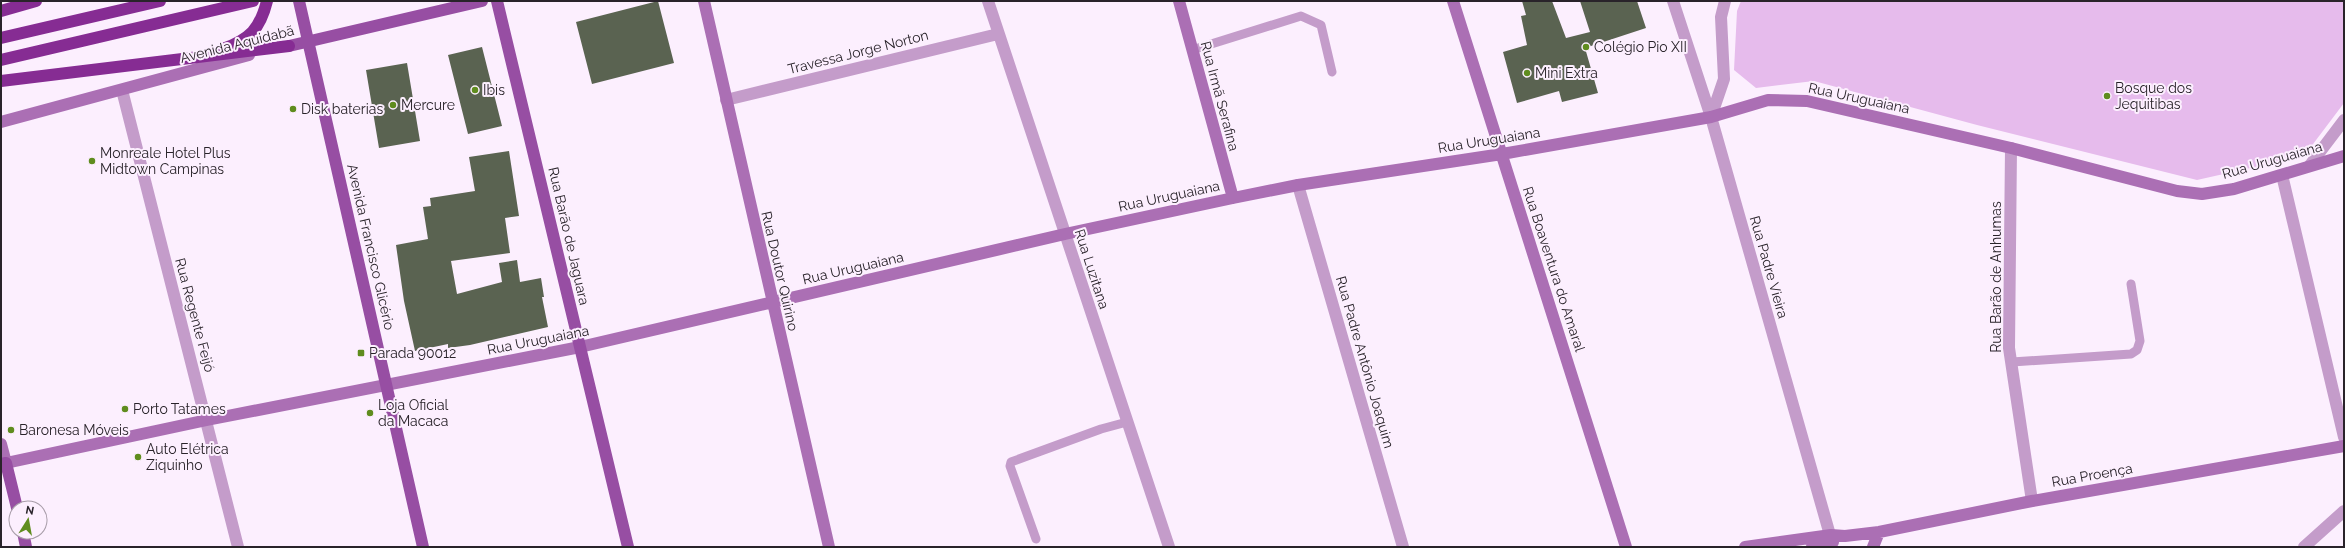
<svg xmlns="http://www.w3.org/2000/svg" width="2345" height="548" font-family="Raleway,sans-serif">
<rect width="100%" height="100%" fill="#fceffe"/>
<path fill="#e6bbec" d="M 1741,1 L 2344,1 L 2344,103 L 2304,156 L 2197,180 L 1977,125 L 1814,81 L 1756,88 L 1734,70 L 1737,11 Z"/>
<path fill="#5a6351" d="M 658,1 L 674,63 L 592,84 L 576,22 Z
M 1522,1 L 1552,1 L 1566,38 L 1590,32 L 1580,1 L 1637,1 L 1646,28 L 1585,48 L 1598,93 L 1562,102 L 1559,91 L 1517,103 L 1503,52 L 1527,45 L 1521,16 L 1526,15 Z
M 482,47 L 502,126 L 468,134 L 448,55 Z
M 407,63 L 420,141 L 379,148 L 366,70 Z
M 509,151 L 519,216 L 505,218 L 510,253 L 451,261 L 457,294 L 502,282 L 499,263 L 517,260 L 520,282 L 541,278 L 544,297 L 542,297 L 548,327 L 470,345 L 448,348 L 448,344 L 415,351 L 404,301 L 396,245 L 428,239 L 423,207 L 431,206 L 430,198 L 475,191 L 469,157 Z"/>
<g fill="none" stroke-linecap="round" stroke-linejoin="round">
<path stroke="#c49cca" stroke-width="9" d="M 1192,50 L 1301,16 L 1321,25 L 1332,72
M 2012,362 L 2131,354 L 2137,350 L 2140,341 L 2131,284
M 1036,539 L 1010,466 L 1011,462 L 1101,429 L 1127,422"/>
<path stroke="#c49cca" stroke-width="12" d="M 988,1 L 1169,547
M 1673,1 L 1711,117 L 1832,542
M 122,90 L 238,547
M 726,100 L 998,34
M 1711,117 L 1724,79 L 1721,17 L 1725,1
M 2011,148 L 2009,348 L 2032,501
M 2310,165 L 2344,120
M 2282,175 L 2344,437
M 1298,185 L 1403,547
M 2304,547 L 2344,511"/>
<path stroke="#ab6fb4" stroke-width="12" d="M 704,1 L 829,547
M 1179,1 L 1233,198
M 1453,1 L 1626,547
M 1,122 L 249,55
M 1,444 L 6,463 L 207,420 L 580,347 L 1065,234 L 1233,198 L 1298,185 L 1502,154 L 1711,117 L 1768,100 L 1807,101 L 2011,148 L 2177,191 L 2202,194 L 2234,189 L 2344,156
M 1745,547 L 1831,535 L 1845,536 L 1879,532 L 2032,501 L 2344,446
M 1812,547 L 1833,542
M 1873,547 L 1879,532"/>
<path stroke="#974ea3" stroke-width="12" d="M 299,1 L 423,547
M 497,1 L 628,547
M 289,46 L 482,1
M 1,464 L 6,463 L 17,508
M 23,532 L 26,547"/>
<path stroke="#862c93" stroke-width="12" d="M 1,11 L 36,1
M 1,38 L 160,1
M 223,49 C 250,39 260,29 267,1
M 1,60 L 253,1
M 1,81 L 289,46"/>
</g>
<g fill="#5f8c1e" stroke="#fceffe" stroke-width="1.5">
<circle cx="1586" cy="47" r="4"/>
<circle cx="1527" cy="73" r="4"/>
<circle cx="475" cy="90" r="4"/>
<circle cx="2107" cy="96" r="4"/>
<circle cx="393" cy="105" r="4"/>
<circle cx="293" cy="109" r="4"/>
<circle cx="92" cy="161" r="4"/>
<rect x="357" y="349" width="8" height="8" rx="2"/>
<circle cx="125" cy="409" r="4"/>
<circle cx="370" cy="413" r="4"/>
<circle cx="11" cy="430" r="4"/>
<circle cx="138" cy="457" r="4"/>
</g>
<g text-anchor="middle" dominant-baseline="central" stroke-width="4" stroke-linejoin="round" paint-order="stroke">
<g font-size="14" fill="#29232a" stroke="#fceffe">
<text transform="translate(237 44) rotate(-14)">Avenida Aquidabã</text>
<text transform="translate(858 52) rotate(-14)">Travessa Jorge Norton</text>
<text transform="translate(1220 96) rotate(75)">Rua Irmã Serafina</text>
<text transform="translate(1859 98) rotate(12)">Rua Uruguaiana</text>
<text transform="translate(1489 140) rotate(-9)">Rua Uruguaiana</text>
<text transform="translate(2272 160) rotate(-16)">Rua Uruguaiana</text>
<text transform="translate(1169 196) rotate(-12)">Rua Uruguaiana</text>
<text transform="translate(569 236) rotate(77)">Rua Barão de Jaguara</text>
<text transform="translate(371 247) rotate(77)">Avenida Francisco Glicério</text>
<text transform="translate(1769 267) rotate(74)">Rua Padre Vieira</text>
<text transform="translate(853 268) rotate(-13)">Rua Uruguaiana</text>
<text transform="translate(1092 269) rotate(72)">Rua Luzitana</text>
<text transform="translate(1554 269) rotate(72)">Rua Boaventura do Amaral</text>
<text transform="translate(780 271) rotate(77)">Rua Doutor Quirino</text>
<text transform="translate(1996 277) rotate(-90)">Rua Barão de Anhumas</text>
<text transform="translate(195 315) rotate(75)">Rua Regente Feijó</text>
<text transform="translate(538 340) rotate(-11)">Rua Uruguaiana</text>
<text transform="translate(1365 362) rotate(74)">Rua Padre Antônio Joaquim</text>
<text transform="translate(2092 475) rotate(-10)">Rua Proença</text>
</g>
<g font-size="14" fill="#29232a" stroke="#fceffe" text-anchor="start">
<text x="1594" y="47">Colégio Pio XII</text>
<text x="1535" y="73">Mini Extra</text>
<text x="2115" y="88">Bosque dos<tspan x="2115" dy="16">Jequitibas</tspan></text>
<text x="483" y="90">Ibis</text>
<text x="401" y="105">Mercure</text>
<text x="301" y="109">Disk baterias</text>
<text x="100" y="153">Monreale Hotel Plus<tspan x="100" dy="16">Midtown Campinas</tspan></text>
<text x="369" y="353">Parada 90012</text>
<text x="378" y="405">Loja Oficial<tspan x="378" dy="16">da Macaca</tspan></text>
<text x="133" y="409">Porto Tatames</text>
<text x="19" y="430">Baronesa Móveis</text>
<text x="146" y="449">Auto Elétrica<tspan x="146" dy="16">Ziquinho</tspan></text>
</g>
</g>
<rect width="2345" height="548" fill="none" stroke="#29232a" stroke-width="4"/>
<g transform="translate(28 520) rotate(11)"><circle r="19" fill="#fceffe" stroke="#a89da9"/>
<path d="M0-3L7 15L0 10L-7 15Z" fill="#5f8c1e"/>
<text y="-6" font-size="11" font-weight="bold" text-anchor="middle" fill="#29232a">N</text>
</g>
</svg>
